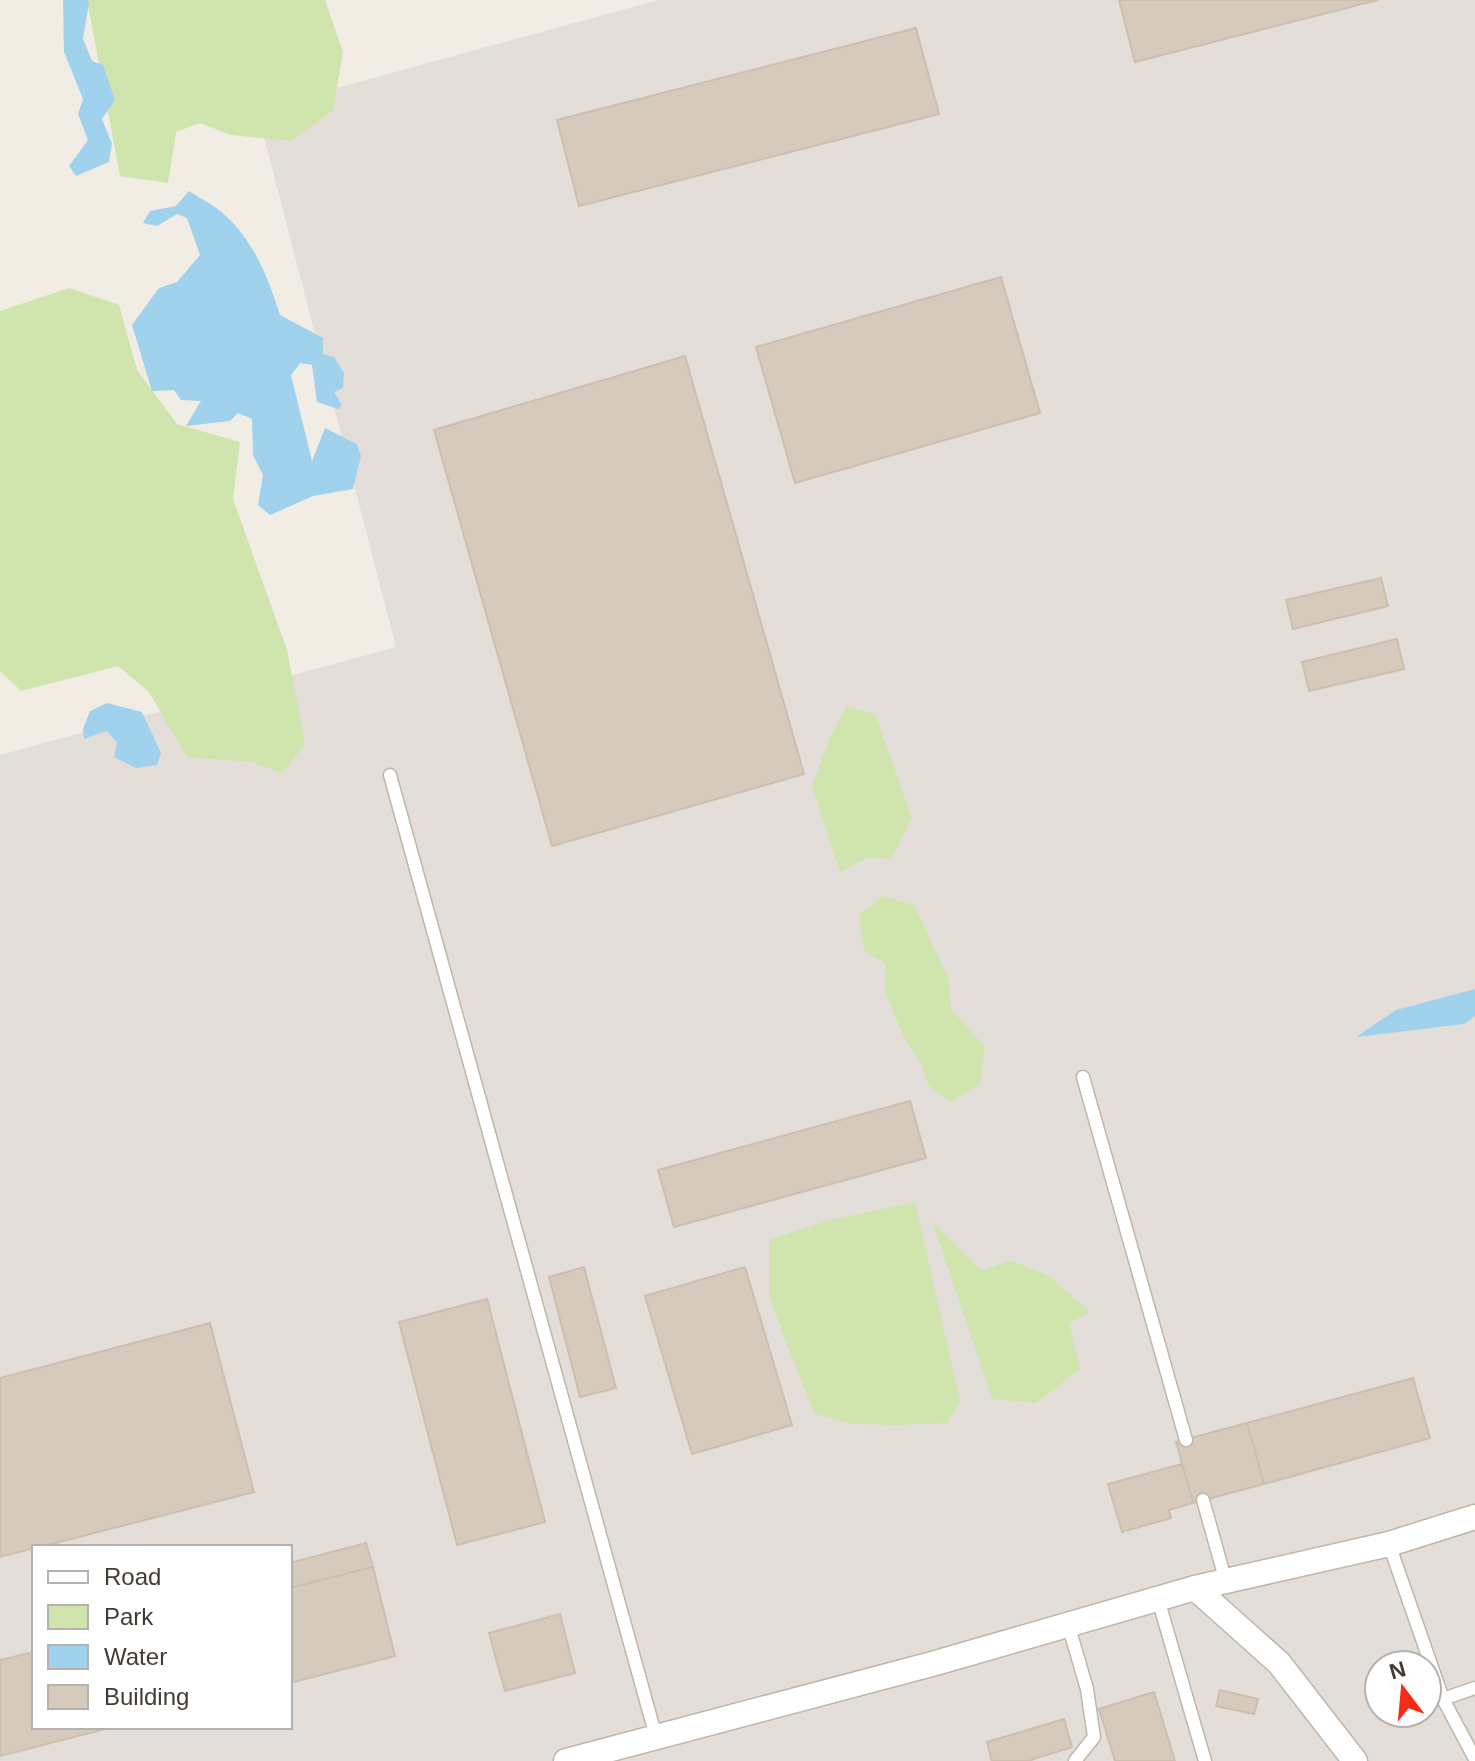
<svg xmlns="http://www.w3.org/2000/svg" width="1475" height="1761" font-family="Helvetica,sans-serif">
<rect width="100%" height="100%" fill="#f1ece4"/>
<path fill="#e3ded9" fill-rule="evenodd" d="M 658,0 L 1475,0 L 1475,1761 L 0,1761 L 0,755 L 396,647 L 257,110 ZM 34,1547 L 290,1547 L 290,1727 L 34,1727 ZM 1379,1665 L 1427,1665 L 1427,1713 L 1379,1713 Z"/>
<path fill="#cfe5ad" d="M 87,0 L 325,0 L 343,52 L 333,110 L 292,141 L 231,135 L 200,123 L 176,132 L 168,183 L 120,176 Z
M 69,288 L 119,305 L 137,370 L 177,424 L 240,442 L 233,499 L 287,650 L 305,744 L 282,773 L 252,762 L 187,757 L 149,692 L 118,666 L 21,691 L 0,671 L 0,311 Z
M 847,706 L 875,714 L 912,818 L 891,859 L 867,858 L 840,872 L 812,786 L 830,737 Z
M 883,896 L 914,905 L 949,980 L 951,1009 L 985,1047 L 980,1084 L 950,1102 L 928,1085 L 922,1064 L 905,1039 L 886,995 L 886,964 L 864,951 L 859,915 Z
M 915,1202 L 960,1401 L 947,1423 L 898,1425 L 853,1424 L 815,1414 L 784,1337 L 769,1294 L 769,1240 L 830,1220 Z
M 932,1221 L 982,1271 L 1010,1260 L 1049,1276 L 1090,1312 L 1069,1323 L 1080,1369 L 1036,1403 L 992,1399 Z"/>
<path fill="#a0d2ee" d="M 63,0 L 87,0 L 89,3 L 83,39 L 92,61 L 103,65 L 115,100 L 102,119 L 112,144 L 109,162 L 76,176 L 69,166 L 88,140 L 78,114 L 83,99 L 64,52 Z
M 189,191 C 201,199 216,206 226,216 C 255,243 268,278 280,315 L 323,338 L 323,354 L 334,357 L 344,373 L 343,388 L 334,392 L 342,405 L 338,409 L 317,402 L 312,365 L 300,363 L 291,375 L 312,461 L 325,428 L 357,444 L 361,456 L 353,489 L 313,496 L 270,515 L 258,505 L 263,475 L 253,455 L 252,419 L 238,413 L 230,421 L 186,426 L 201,401 L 181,400 L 174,390 L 152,391 L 132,325 L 159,288 L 177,282 L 200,255 L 187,218 L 177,214 L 157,226 L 143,223 L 150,211 L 176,206 Z
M 107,703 L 142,712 L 161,753 L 157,765 L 136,768 L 114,757 L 117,742 L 107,731 L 84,739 L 83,729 L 90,711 Z
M 1475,989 L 1475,1016 L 1464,1024 L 1356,1037 L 1396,1010 Z"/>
<path fill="#d6cabc" stroke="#cdbfad" stroke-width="2" d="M 1119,0 L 1378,0 L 1135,62 Z
M 916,28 L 939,114 L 579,206 L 557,120 Z
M 1001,277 L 1040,413 L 795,483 L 756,347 Z
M 685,356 L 804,774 L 552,846 L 434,430 Z
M 1381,578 L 1388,606 L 1293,629 L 1286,600 Z
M 1397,639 L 1404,669 L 1309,691 L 1302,662 Z
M 910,1101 L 926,1158 L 674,1227 L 658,1170 Z
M 584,1267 L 616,1388 L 580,1397 L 549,1277 Z
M 745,1267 L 792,1425 L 692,1454 L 645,1296 Z
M 487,1299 L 545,1522 L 457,1545 L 399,1322 Z
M 210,1323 L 254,1492 L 40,1547 L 34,1547 L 34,1548 L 0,1557 L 0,1378 Z
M 1413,1378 L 1430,1438 L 1264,1484 L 1247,1423 Z
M 1247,1423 L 1264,1484 L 1193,1503 L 1176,1442 Z
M 1182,1464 L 1193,1503 L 1169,1510 L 1171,1518 L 1122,1532 L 1108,1484 Z
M 366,1543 L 373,1567 L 290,1588 L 290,1563 Z
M 373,1567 L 395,1656 L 290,1683 L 290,1588 Z
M 560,1614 L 575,1673 L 505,1691 L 489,1633 Z
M 34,1652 L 34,1727 L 113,1727 L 0,1756 L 0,1660 Z
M 1220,1690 L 1258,1699 L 1254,1714 L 1216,1706 Z
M 1154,1692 L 1175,1761 L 1115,1761 L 1099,1709 Z
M 1064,1719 L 1072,1747 L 1028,1761 L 992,1761 L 987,1742 Z"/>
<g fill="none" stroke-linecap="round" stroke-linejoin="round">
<g stroke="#bfb6aa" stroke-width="15">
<path id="lane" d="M 390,775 L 656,1737
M 1083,1077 L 1186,1440
M 1203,1500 L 1226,1582
M 1389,1544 L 1443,1699 L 1475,1759
M 1158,1599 L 1205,1761
M 1068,1624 L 1087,1689 L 1094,1737 L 1075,1761
M 1443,1699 L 1475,1688"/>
</g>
<g stroke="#bfb6aa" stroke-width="27">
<path id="street" d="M 1195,1588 L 1279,1663 L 1355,1761
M 566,1761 L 932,1664 L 1195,1588 L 1389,1544 L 1475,1517"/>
</g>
<use href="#lane" stroke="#fff" stroke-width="12"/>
<use href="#street" stroke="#fff" stroke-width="24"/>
</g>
<rect x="32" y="1545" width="260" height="184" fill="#ffffff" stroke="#b4b1ae" stroke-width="2"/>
<rect x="48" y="1571" width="40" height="12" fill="#ffffff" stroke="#b4b1ae" stroke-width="2"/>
<text x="104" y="1585" font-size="24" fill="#433c34">Road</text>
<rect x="48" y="1605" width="40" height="24" fill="#cfe5ad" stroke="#b4b1ae" stroke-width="2"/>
<text x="104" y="1625" font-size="24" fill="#433c34">Park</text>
<rect x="48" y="1645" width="40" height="24" fill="#a0d2ee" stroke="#b4b1ae" stroke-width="2"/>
<text x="104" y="1665" font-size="24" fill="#433c34">Water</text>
<rect x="48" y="1685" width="40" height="24" fill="#d6cabc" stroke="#b4b1ae" stroke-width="2"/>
<text x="104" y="1705" font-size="24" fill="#433c34">Building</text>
<g transform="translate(1403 1689) rotate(344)"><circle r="38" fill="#ffffff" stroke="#b4b1ae" stroke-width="2"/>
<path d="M0-6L14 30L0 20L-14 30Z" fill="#f42c17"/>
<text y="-12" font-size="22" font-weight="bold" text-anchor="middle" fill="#433c34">N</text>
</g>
</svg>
